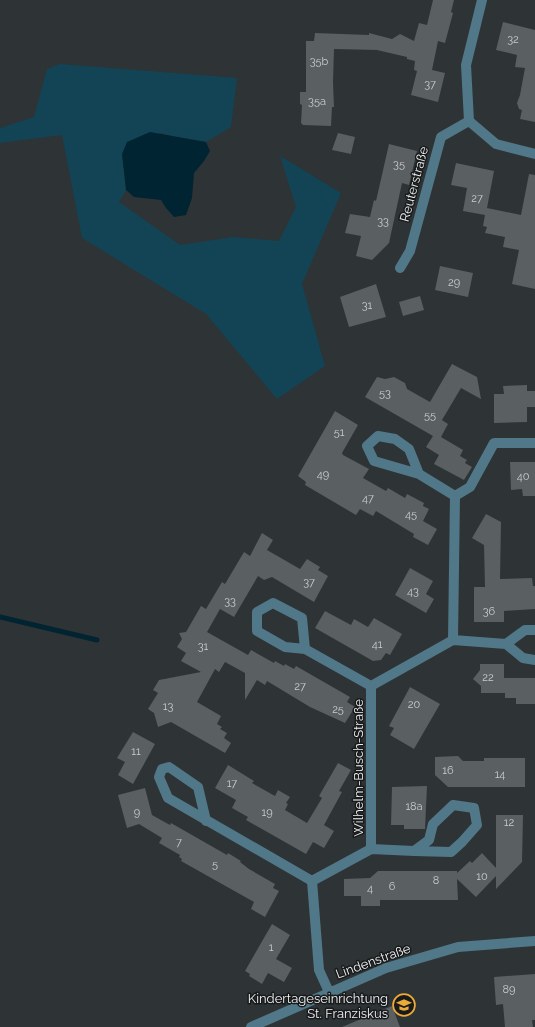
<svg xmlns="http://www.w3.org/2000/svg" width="535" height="1027" font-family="Raleway,sans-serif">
<rect width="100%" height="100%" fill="#2e3335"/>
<path fill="#134456" d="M 60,64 L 237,78 L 231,127 L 206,142 L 174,137 L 161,133 L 122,154 L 126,190 L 119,202 L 180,245 L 233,237 L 279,241 L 296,207 L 280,156 L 341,193 L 302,284 L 325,366 L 277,399 L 206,314 L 82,238 L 62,135 L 0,143 L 0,128 L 34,117 L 47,69 Z"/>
<path fill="#002431" d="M 150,132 L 206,142 L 210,151 L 204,161 L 194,173 L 192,198 L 186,215 L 174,217 L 166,208 L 161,200 L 134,197 L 126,190 L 122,154 L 127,142 Z"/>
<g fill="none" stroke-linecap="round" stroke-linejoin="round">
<path stroke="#002431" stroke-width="5" d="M 0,617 L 97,640"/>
</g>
<path fill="#5a5f61" d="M 433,0 L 454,0 L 451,12 L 453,13 L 445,43 L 438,41 L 432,70 L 445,73 L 438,102 L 411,95 L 417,71 L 414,70 L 415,61 L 407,59 L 407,57 L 377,50 L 334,49 L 333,82 L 334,107 L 332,107 L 331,126 L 303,125 L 301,123 L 302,105 L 300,104 L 300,92 L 306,92 L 306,41 L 314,41 L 315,33 L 369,35 L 369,33 L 392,39 L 400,34 L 414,41 L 419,23 L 427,25 Z
M 503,22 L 535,30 L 535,122 L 520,119 L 522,110 L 519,109 L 517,103 L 520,95 L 525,68 L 515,67 L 517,55 L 496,50 Z
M 338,133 L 355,137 L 351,154 L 332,150 Z
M 389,144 L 417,151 L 409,185 L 402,183 L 389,243 L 372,260 L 356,256 L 361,236 L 345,233 L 350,214 L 370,217 L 374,200 L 376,201 Z
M 456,163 L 494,171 L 487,208 L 521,215 L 529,174 L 535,175 L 535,289 L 512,284 L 519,250 L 503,247 L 505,237 L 485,233 L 487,227 L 483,226 L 485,215 L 463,211 L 467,188 L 451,185 Z
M 440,266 L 473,273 L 468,297 L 435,290 Z
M 376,284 L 386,317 L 349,327 L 340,297 Z
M 420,296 L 424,310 L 403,316 L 399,302 Z
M 452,364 L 477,377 L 481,399 L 461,388 L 442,420 L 448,424 L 441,437 L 463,450 L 460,456 L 467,460 L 465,463 L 472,467 L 464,480 L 434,464 L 439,455 L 426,447 L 433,436 L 365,397 L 377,377 L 385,379 L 394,377 L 405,383 L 407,389 L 430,402 Z
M 527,385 L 527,391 L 535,391 L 535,407 L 527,407 L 527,422 L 494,423 L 494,394 L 504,394 L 503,386 Z
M 335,411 L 358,425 L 342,453 L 343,455 L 369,469 L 363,478 L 386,491 L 388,488 L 405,498 L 407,494 L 424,503 L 423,506 L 429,509 L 423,521 L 437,529 L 428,545 L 413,537 L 414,534 L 376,511 L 373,516 L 360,509 L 356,515 L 305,485 L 306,482 L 298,476 Z
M 510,462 L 535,462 L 535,496 L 523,496 L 522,489 L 511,490 Z
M 486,514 L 501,522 L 500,579 L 532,578 L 533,586 L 535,586 L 535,609 L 504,611 L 504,622 L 474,622 L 474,587 L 485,587 L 484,545 L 472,538 Z
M 262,533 L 273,540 L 267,550 L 300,569 L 307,559 L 320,567 L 318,570 L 328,576 L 314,602 L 272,577 L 264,580 L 258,576 L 234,617 L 220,609 L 207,632 L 248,655 L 251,650 L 274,663 L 275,661 L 284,666 L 285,664 L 294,669 L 296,666 L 350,697 L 347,702 L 355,707 L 345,723 L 310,707 L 267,681 L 265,685 L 257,680 L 245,700 L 245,673 L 225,662 L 219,672 L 215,669 L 197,702 L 221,716 L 217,724 L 222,727 L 220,729 L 227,733 L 224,738 L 231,743 L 225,753 L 171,722 L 158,727 L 154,713 L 148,709 L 158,693 L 153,690 L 159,680 L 201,672 L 181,661 L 186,653 L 177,647 L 182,639 L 179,633 L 186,632 L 201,606 L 206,609 L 222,582 L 225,584 L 244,552 L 250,556 Z
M 410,568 L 433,581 L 426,594 L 434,599 L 426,613 L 395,595 Z
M 325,611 L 351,625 L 354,619 L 368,627 L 374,618 L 402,634 L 390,655 L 386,653 L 381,660 L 373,661 L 315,628 Z
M 480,664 L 504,664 L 504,678 L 535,678 L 535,704 L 516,704 L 516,698 L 505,698 L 505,693 L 481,693 L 481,686 L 473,679 L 480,670 Z
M 410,687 L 440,704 L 414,749 L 390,735 L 394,728 L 389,726 Z
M 133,732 L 155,744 L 133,784 L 118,775 L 125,762 L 117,758 Z
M 458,756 L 463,761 L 484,761 L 484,758 L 525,758 L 525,787 L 448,787 L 435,775 L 435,757 Z
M 338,763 L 351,770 L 339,791 L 342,792 L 324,825 L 334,831 L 324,848 L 313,842 L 306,854 L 246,820 L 248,817 L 232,808 L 236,800 L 215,788 L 228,765 L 254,781 L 252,783 L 275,796 L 278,790 L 290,797 L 286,803 L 288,804 L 285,810 L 307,823 L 322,798 L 319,796 Z
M 427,786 L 425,829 L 404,829 L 404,825 L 391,825 L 392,787 Z
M 145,788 L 152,815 L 170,825 L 171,823 L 227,855 L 228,853 L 241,861 L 240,862 L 249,869 L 275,884 L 273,888 L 279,891 L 265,917 L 251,909 L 254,902 L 181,861 L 182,859 L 179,857 L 180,855 L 159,843 L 162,838 L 139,824 L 127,828 L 118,795 Z
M 496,815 L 523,815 L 522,862 L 496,889 L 496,876 L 476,897 L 457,879 L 458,900 L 380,900 L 380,906 L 361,906 L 361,896 L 344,896 L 344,879 L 370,878 L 378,871 L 457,871 L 457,873 L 470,861 L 472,863 L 482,853 L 496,868 Z
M 272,924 L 290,935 L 276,959 L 292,968 L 284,982 L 268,973 L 262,984 L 249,976 L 250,974 L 245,971 Z
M 535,974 L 535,1020 L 532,1020 L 533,1027 L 505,1027 L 503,1004 L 496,1005 L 494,977 Z
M 392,1006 L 400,1027 L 342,1027 Z"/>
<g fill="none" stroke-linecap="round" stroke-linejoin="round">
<path stroke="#507889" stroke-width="10" d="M 469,121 L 496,144 L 535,154
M 400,268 L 410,251 L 441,137 L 469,121 L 466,65 L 482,0
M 419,474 L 374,461 L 367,446 L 378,436 L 395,439 L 409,449 L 419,474 L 455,496
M 453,640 L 506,644 L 523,658 L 535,660
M 506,644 L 525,630 L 535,630
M 305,649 L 302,618 L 273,603 L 257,612 L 257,631 L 285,647 L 305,649 L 371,686
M 206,821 L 198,787 L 169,767 L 162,769 L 159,777 L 168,798 L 312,881
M 371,849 L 414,851 L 429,840 L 433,824 L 453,805 L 474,808 L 477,825 L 462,842 L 451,852 L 414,851
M 329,992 L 319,970 L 312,881 L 371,849 L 371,686 L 453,640 L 455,496 L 470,487 L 494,443 L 535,443
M 251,1027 L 386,968 L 458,947 L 535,941"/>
</g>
<defs>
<g id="school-ring" transform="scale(1.15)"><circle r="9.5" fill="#181a1b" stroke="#ebaa39" stroke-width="1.5"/><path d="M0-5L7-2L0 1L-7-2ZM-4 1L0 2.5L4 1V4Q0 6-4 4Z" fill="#ebaa39"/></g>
</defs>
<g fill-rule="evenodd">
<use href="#school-ring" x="404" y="1005"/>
</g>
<g text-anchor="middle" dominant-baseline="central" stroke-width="3" stroke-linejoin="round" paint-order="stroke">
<g font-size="11" fill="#c9ccce">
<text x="513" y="39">32</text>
<text x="319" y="61">35b</text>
<text x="430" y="84">37</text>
<text x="317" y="101">35a</text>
<text x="399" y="164">35</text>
<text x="477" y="198">27</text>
<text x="383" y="221">33</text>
<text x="454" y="282">29</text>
<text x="367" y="305">31</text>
<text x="385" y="393">53</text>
<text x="430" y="415">55</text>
<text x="339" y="432">51</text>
<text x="323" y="474">49</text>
<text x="523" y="476">40</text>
<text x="368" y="498">47</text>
<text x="411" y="514">45</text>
<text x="309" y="582">37</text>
<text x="413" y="591">43</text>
<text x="230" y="601">33</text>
<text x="489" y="611">36</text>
<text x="377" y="644">41</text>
<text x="203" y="646">31</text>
<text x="488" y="677">22</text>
<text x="300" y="686">27</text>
<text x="414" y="704">20</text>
<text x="168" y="706">13</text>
<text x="338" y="709">25</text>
<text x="136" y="751">11</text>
<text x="448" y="770">16</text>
<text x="500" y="774">14</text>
<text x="232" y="783">17</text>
<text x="414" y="806">18a</text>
<text x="137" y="812">9</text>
<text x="267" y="812">19</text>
<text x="509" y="822">12</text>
<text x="179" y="842">7</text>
<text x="215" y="864">5</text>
<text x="482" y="876">10</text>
<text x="436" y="880">8</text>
<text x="392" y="886">6</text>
<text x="370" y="888">4</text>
<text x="271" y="947">1</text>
<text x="509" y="989">89</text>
</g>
<g font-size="13" fill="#eef1f3" stroke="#181a1b">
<text transform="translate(414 184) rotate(-75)">Reuterstraße</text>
<text transform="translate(358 768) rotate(-90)">Wilhelm-Busch-Straße</text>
<text transform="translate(373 961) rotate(-20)">Lindenstraße</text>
</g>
<g font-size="13" fill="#eef1f3" stroke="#181a1b" text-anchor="end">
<text x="388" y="998">Kindertageseinrichtung<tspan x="388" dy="15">St. Franziskus</tspan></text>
</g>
</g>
</svg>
